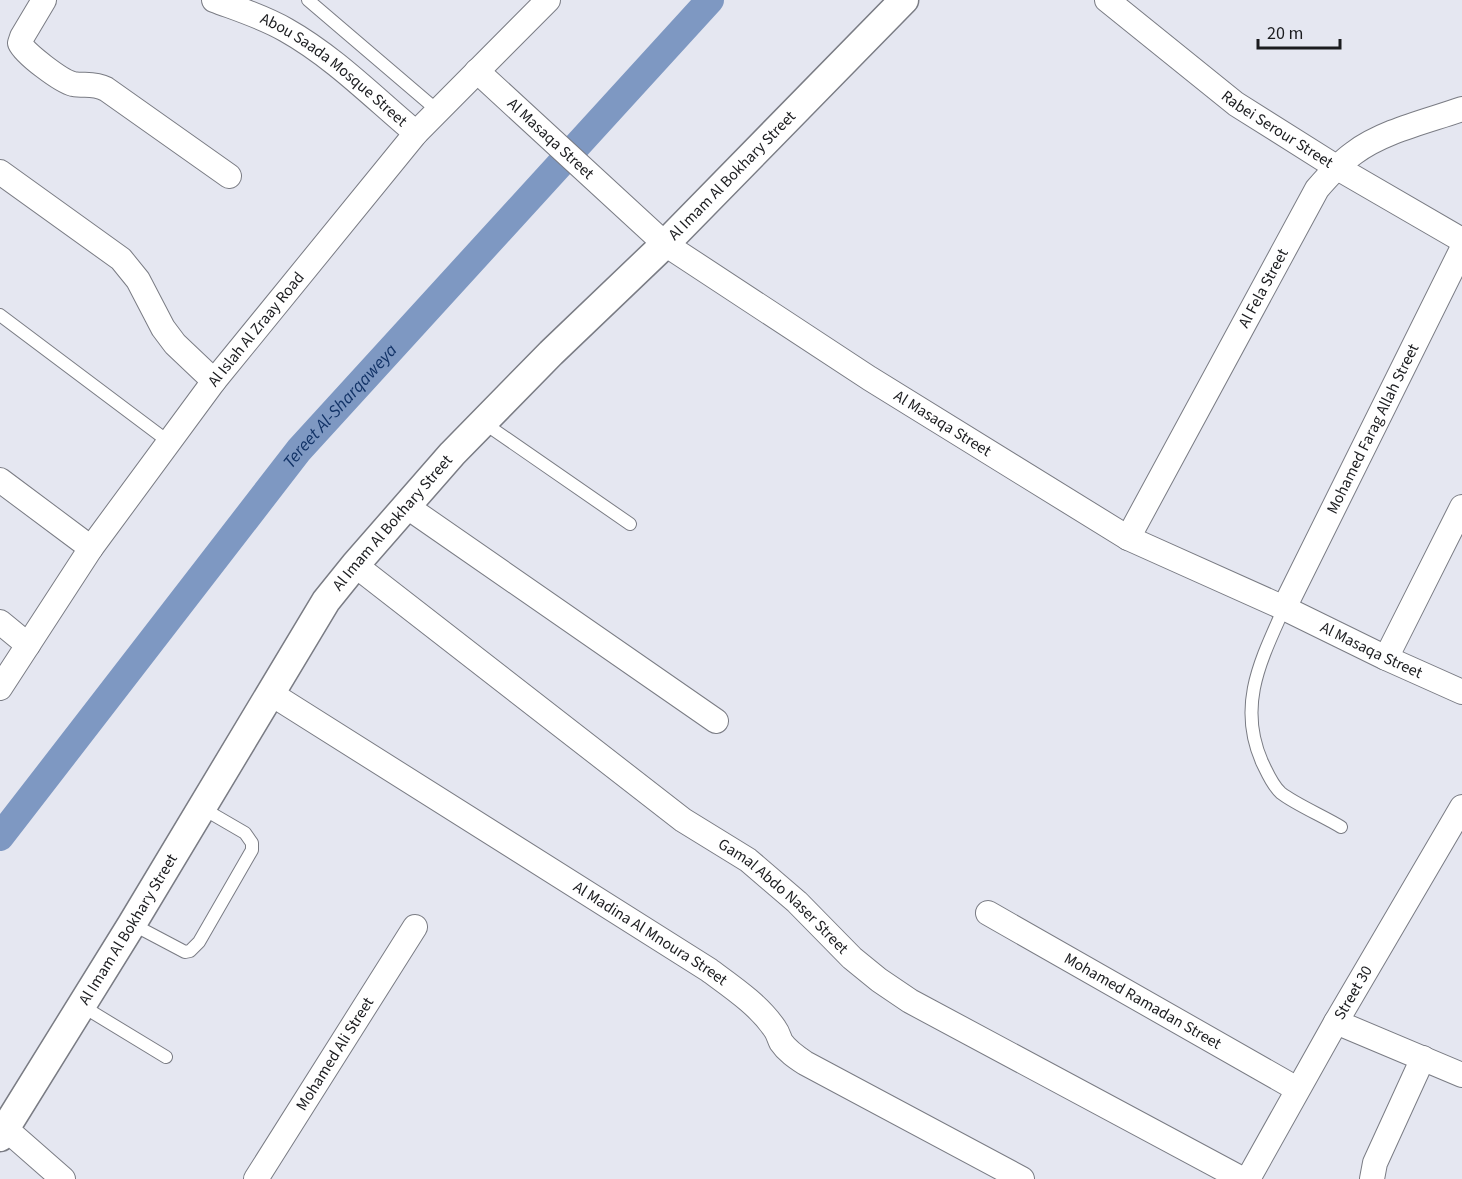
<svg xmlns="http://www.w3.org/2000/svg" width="1462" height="1179" font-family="'Source Sans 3',sans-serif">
<rect width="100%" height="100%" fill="#e5e7f1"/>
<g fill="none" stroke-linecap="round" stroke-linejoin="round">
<path stroke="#7e98c2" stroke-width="28" id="s1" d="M 0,837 L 299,450 L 710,0"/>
<g stroke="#7a7c84" stroke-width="14">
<path id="service" d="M 308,0 L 438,111
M 0,315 L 169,442
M 484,423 L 630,524
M 1284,608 C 1261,660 1237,705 1262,762 C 1267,772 1272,785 1281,793 C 1295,804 1325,817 1341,827
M 132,924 L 185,952 L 190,951 L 199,942 L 252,850 L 252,843 L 245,833 L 202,808
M 82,1006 L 166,1057"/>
</g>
<g stroke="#7a7c84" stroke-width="26">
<g id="minor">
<path d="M 44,0 L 22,37 L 20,43 C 25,54 61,81 73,84 C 85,86 94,83 106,89 L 229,176"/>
<path id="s2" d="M 214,0 C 238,9 264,17 286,30 C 334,57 374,98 416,133"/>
<path id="s3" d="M 1107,0 L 1236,104 L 1336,167 L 1462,240"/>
<path id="s4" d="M 477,71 L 665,244 L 869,378 L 1128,538 L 1284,608 L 1386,658 L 1462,692"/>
<path d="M 0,172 L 121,259 L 138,280 L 163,328 L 175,344 L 214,381"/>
<path d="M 0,480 L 91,548"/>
<path d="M 406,506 L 716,721"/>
<path id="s5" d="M 1128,538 L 1317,189 C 1329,175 1340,163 1354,153 C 1383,131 1428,121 1462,109"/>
<path id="s6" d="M 355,565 L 683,820 L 748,860 L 797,902 L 852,958 L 879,980 L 910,1001 L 1242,1179"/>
<path id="s7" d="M 1284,608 L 1462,249"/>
<path d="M 0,622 L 28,645"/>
<path d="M 1386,658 L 1462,507"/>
<path id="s8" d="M 0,688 L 91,548 L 214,381 L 416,133 L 548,0"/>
<path id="s9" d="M 270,693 L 709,970 C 732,987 759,1005 775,1029 C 778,1033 779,1038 781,1042 C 787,1051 796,1057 805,1063 L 1022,1179"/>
<path id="s10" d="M 988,913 L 1297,1089"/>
<path d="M 1336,1022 L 1462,1075"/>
<path d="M 6,1129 L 63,1179"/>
<path id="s11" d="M 256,1179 L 415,927"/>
<path id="s12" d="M 1248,1179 L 1336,1022 L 1462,807"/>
<path d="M 1372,1179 L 1375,1163 L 1423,1058"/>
</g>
</g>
<g stroke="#7a7c84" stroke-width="31">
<g id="tertiary">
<path id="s13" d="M 0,1137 L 132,924 L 326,601 L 355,565 L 452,454 L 551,353 L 665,244 L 904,0"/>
</g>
</g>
<use href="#service" stroke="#fff" stroke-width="12"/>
<use href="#minor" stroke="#fff" stroke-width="24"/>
<use href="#tertiary" stroke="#fff" stroke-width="28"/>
</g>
<g text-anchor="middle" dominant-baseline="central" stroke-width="5" stroke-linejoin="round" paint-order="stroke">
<g font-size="16" fill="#1b1c1f" stroke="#e5e7f1">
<text stroke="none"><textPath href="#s2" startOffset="140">Abou Saada Mosque Street</textPath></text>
<text stroke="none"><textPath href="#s3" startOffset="214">Rabei Serour Street</textPath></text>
<text stroke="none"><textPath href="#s4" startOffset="100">Al Masaqa Street</textPath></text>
<text stroke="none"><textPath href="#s13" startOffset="1216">Al Imam Al Bokhary Street</textPath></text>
<text stroke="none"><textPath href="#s5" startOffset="284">Al Fela Street</textPath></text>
<text stroke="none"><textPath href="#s8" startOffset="441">Al Islah Al Zraay Road</textPath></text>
<text stroke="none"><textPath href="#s4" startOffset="586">Al Masaqa Street</textPath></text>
<text stroke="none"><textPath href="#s7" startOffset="200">Mohamed Farag Allah Street</textPath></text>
<text stroke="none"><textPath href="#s13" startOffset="730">Al Imam Al Bokhary Street</textPath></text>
<text stroke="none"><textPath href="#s4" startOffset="1072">Al Masaqa Street</textPath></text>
<text stroke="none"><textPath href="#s6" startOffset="542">Gamal Abdo Naser Street</textPath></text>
<text stroke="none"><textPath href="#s13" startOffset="244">Al Imam Al Bokhary Street</textPath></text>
<text stroke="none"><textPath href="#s9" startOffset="450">Al Madina Al Mnoura Street</textPath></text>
<text stroke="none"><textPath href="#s12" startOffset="214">Street 30</textPath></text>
<text stroke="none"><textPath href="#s10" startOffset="178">Mohamed Ramadan Street</textPath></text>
<text stroke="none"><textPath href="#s11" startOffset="148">Mohamed Ali Street</textPath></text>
</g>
<g font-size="18" font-style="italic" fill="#123367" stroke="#e5e7f1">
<text stroke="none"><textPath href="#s1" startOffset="549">Tereet Al-Sharqaweya</textPath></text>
</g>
</g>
<path d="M1258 39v9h82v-9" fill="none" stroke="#1b1c1f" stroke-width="3"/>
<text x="1267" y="39" font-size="18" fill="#1b1c1f" stroke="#e5e7f1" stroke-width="4.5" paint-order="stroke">20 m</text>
</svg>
